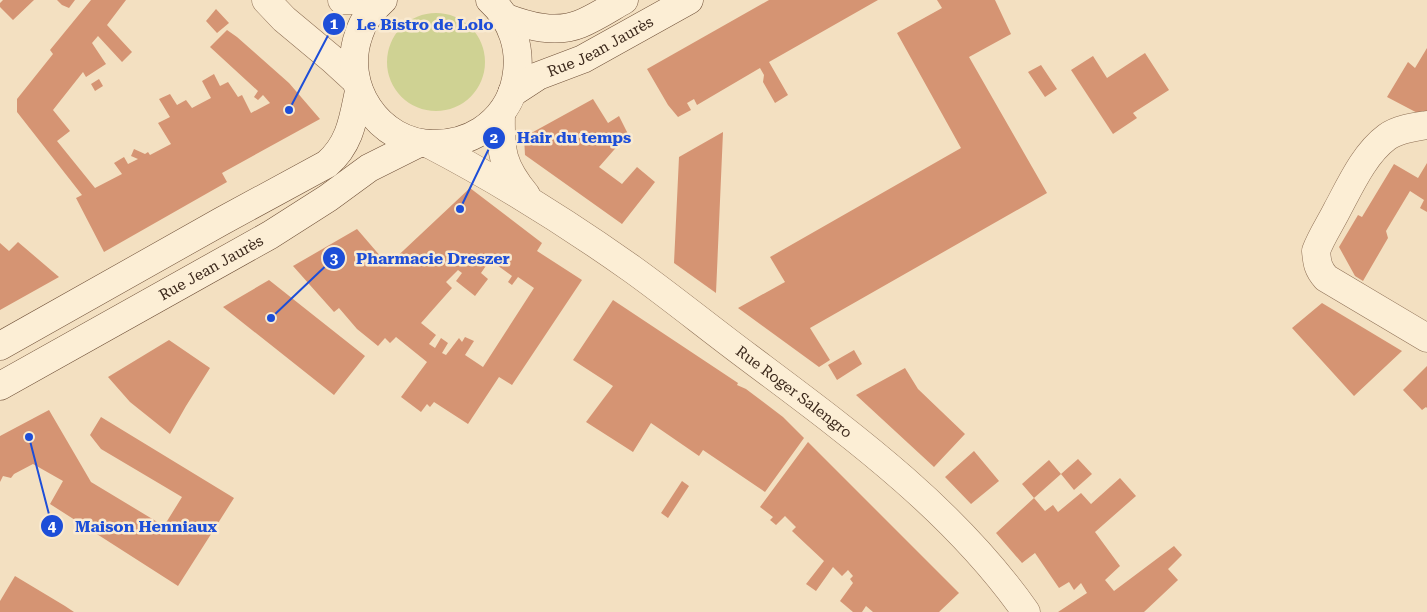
<svg xmlns="http://www.w3.org/2000/svg" width="1427" height="612" font-family="'Roboto Serif',serif">
<rect width="100%" height="100%" fill="#f3e0c1"/>
<path fill="#cfd293" d="M387 62a49 49 0 1 1 98 0a49 49 0 1 1-98 0Z"/>
<path fill="#d59473" fill-rule="evenodd" d="M 3,0 L 34,0 L 13,20 L 0,7 L 0,3 Z
M 57,0 L 75,0 L 69,8 L 62,5 Z
M 91,0 L 126,0 L 107,25 L 132,52 L 122,62 L 98,36 L 92,43 L 106,64 L 86,77 L 83,72 L 53,110 L 70,131 L 57,141 L 95,188 L 122,174 L 114,163 L 124,157 L 128,164 L 138,159 L 131,156 L 134,149 L 145,154 L 148,152 L 150,155 L 171,144 L 158,123 L 170,117 L 159,99 L 170,94 L 177,105 L 186,100 L 192,108 L 211,98 L 202,81 L 214,74 L 220,86 L 228,82 L 238,97 L 242,95 L 251,113 L 270,103 L 263,95 L 258,100 L 254,97 L 258,91 L 210,47 L 227,30 L 237,37 L 289,83 L 320,119 L 222,173 L 227,182 L 104,252 L 76,198 L 82,195 L 17,112 L 17,99 L 53,54 L 50,50 Z
M 769,0 L 878,0 L 769,62 L 788,95 L 775,103 L 763,82 L 764,75 L 760,68 L 697,105 L 694,99 L 687,103 L 691,110 L 678,117 L 668,105 L 647,69 Z
M 937,0 L 995,0 L 1011,34 L 969,57 L 1047,193 L 810,328 L 830,360 L 819,367 L 738,308 L 785,282 L 770,257 L 961,148 L 897,33 L 942,8 Z
M 216,9 L 229,23 L 217,33 L 206,21 Z
M 1427,48 L 1427,118 L 1387,97 L 1408,62 L 1415,68 Z
M 1145,53 L 1169,90 L 1133,113 L 1137,118 L 1113,134 L 1071,70 L 1093,56 L 1107,78 Z
M 1041,65 L 1057,89 L 1045,97 L 1028,72 Z
M 99,79 L 103,86 L 95,91 L 91,84 Z
M 593,99 L 608,123 L 619,116 L 628,134 L 599,167 L 622,184 L 637,167 L 655,182 L 622,224 L 525,155 L 524,137 Z
M 723,132 L 716,293 L 674,263 L 679,157 Z
M 1427,163 L 1427,212 L 1420,208 L 1424,200 L 1410,191 L 1386,231 L 1388,238 L 1363,281 L 1355,276 L 1339,247 L 1358,215 L 1362,217 L 1394,164 L 1418,178 Z
M 470,188 L 542,243 L 537,251 L 582,280 L 512,385 L 499,377 L 468,424 L 434,402 L 430,407 L 427,404 L 421,412 L 401,397 L 427,362 L 396,337 L 390,343 L 385,338 L 378,346 L 357,329 L 339,308 L 334,312 L 293,266 L 357,229 L 388,265 ZM 490,260 L 512,276 L 508,282 L 512,285 L 518,277 L 534,288 L 483,367 L 465,355 L 474,341 L 465,337 L 462,342 L 459,338 L 446,355 L 442,353 L 448,343 L 441,338 L 435,348 L 429,344 L 436,335 L 421,323 L 452,288 L 446,282 L 458,270 L 462,273 L 456,281 L 475,296 L 488,279 L 481,273 Z
M 18,242 L 59,277 L 0,310 L 0,243 L 9,251 Z
M 269,280 L 365,356 L 334,395 L 223,307 Z
M 613,300 L 738,383 L 737,385 L 746,389 L 783,417 L 804,438 L 765,492 L 703,450 L 699,456 L 651,423 L 633,452 L 586,422 L 613,386 L 573,360 Z
M 1322,303 L 1402,351 L 1354,396 L 1292,328 Z
M 169,340 L 210,368 L 186,406 L 170,434 L 130,402 L 108,377 Z
M 854,350 L 862,364 L 837,380 L 828,365 Z
M 1427,366 L 1427,408 L 1426,407 L 1422,410 L 1403,390 Z
M 905,368 L 918,389 L 965,434 L 934,467 L 856,395 Z
M 49,410 L 91,482 L 164,526 L 182,497 L 101,449 L 90,435 L 101,417 L 234,498 L 178,586 L 50,504 L 63,481 L 33,464 L 14,474 L 11,478 L 3,476 L 0,482 L 0,436 Z
M 808,442 L 959,593 L 939,612 L 873,612 L 866,606 L 862,612 L 853,612 L 840,601 L 853,583 L 850,579 L 853,576 L 848,570 L 842,576 L 833,567 L 816,591 L 806,584 L 824,561 L 792,531 L 796,527 L 785,516 L 776,525 L 770,520 L 773,517 L 760,507 Z
M 974,451 L 999,481 L 971,504 L 945,477 Z
M 1078,459 L 1092,474 L 1074,490 L 1061,474 Z
M 1049,460 L 1061,474 L 1034,498 L 1045,511 L 1053,505 L 1058,512 L 1081,493 L 1091,504 L 1120,478 L 1136,496 L 1095,532 L 1120,566 L 1105,580 L 1114,591 L 1174,546 L 1182,555 L 1168,569 L 1178,580 L 1144,612 L 1058,612 L 1087,593 L 1081,583 L 1074,590 L 1069,582 L 1059,588 L 1035,553 L 1022,563 L 996,533 L 1034,498 L 1022,484 Z
M 682,481 L 689,486 L 668,518 L 661,513 Z
M 15,576 L 65,606 L 74,612 L 0,612 L 0,601 Z"/>
<g fill="none" stroke-linecap="round" stroke-linejoin="round">
<g stroke="#8e7056" stroke-width="29">
<path id="minor" d="M 1427,125 C 1414,127 1398,129 1387,137 C 1364,154 1350,186 1337,210 C 1330,224 1321,237 1316,251 C 1317,263 1318,269 1326,278 L 1427,338"/>
</g>
<g stroke="#8e7056" stroke-width="29">
<g id="tertiary">
<path d="M 266,0 L 284,19 L 332,59 L 356,81"/>
<path d="M 342,0 L 382,0"/>
<path d="M 501,114 C 500,151 502,166 526,195"/>
<path id="s1" d="M 429,144 C 500,181 567,223 632,269 C 671,297 709,328 748,357 C 848,432 953,508 1026,612"/>
</g>
</g>
<g stroke="#705139" stroke-width="29">
<g id="secondary">
<path d="M 383,0 C 372,10 363,20 359,34 C 340,85 378,144 434,144 C 451,144 467,140 481,131 C 499,119 512,101 516,79 C 522,49 512,20 490,0"/>
<path d="M 504,17 C 528,26 555,34 580,24 C 595,18 610,8 624,0"/>
<path id="s2" d="M 512,93 L 538,76 L 583,59 L 689,0"/>
<path d="M 0,346 L 222,221 L 327,164 C 350,144 353,120 359,91"/>
<path id="s3" d="M 0,386 L 270,235 L 328,198 L 369,168 L 419,143"/>
</g>
</g>
<use href="#minor" stroke="#fceed5" stroke-width="28"/>
<use href="#tertiary" stroke="#fceed5" stroke-width="28"/>
<use href="#secondary" stroke="#fceed5" stroke-width="28"/>
</g>
<g text-anchor="middle" dominant-baseline="central" stroke-width="5" stroke-linejoin="round" paint-order="stroke">
<g font-size="15" fill="#3c291c" stroke="#f9ead1">
<text stroke="none"><textPath href="#s2" startOffset="100">Rue Jean Jaurès</textPath></text>
<text stroke="none"><textPath href="#s3" startOffset="242">Rue Jean Jaurès</textPath></text>
<text stroke="none"><textPath href="#s1" startOffset="442">Rue Roger Salengro</textPath></text>
</g>
</g>
<path fill="none" stroke="#1d4ed8" stroke-width="2" d="M289 110L334 24M460 209L494 138M271 318L334 258M29 437L52 526"/>
<g fill="#1d4ed8" stroke="#f9ead1" stroke-width="2">
<circle cx="289" cy="110" r="5"/>
<circle cx="460" cy="209" r="5"/>
<circle cx="271" cy="318" r="5"/>
<circle cx="29" cy="437" r="5"/>
<circle cx="334" cy="24" r="12"/>
<circle cx="494" cy="138" r="12"/>
<circle cx="334" cy="258" r="12"/>
<circle cx="52" cy="526" r="12"/>
</g>
<g font-size="15" text-anchor="middle" font-weight="bold" fill="#fff">
<text x="334" y="29">1</text>
<text x="494" y="143">2</text>
<text x="334" y="264">3</text>
<text x="52" y="531">4</text>
</g>
<g font-size="16" text-anchor="middle" font-weight="bold" fill="#1d4ed8" stroke="#f9ead1" stroke-width="5" stroke-linejoin="round" paint-order="stroke">
<text x="425" y="30">Le Bistro de Lolo</text>
<text x="574" y="143">Hair du temps</text>
<text x="433" y="264">Pharmacie Dreszer</text>
<text x="146" y="532">Maison Henniaux</text>
</g>
</svg>
